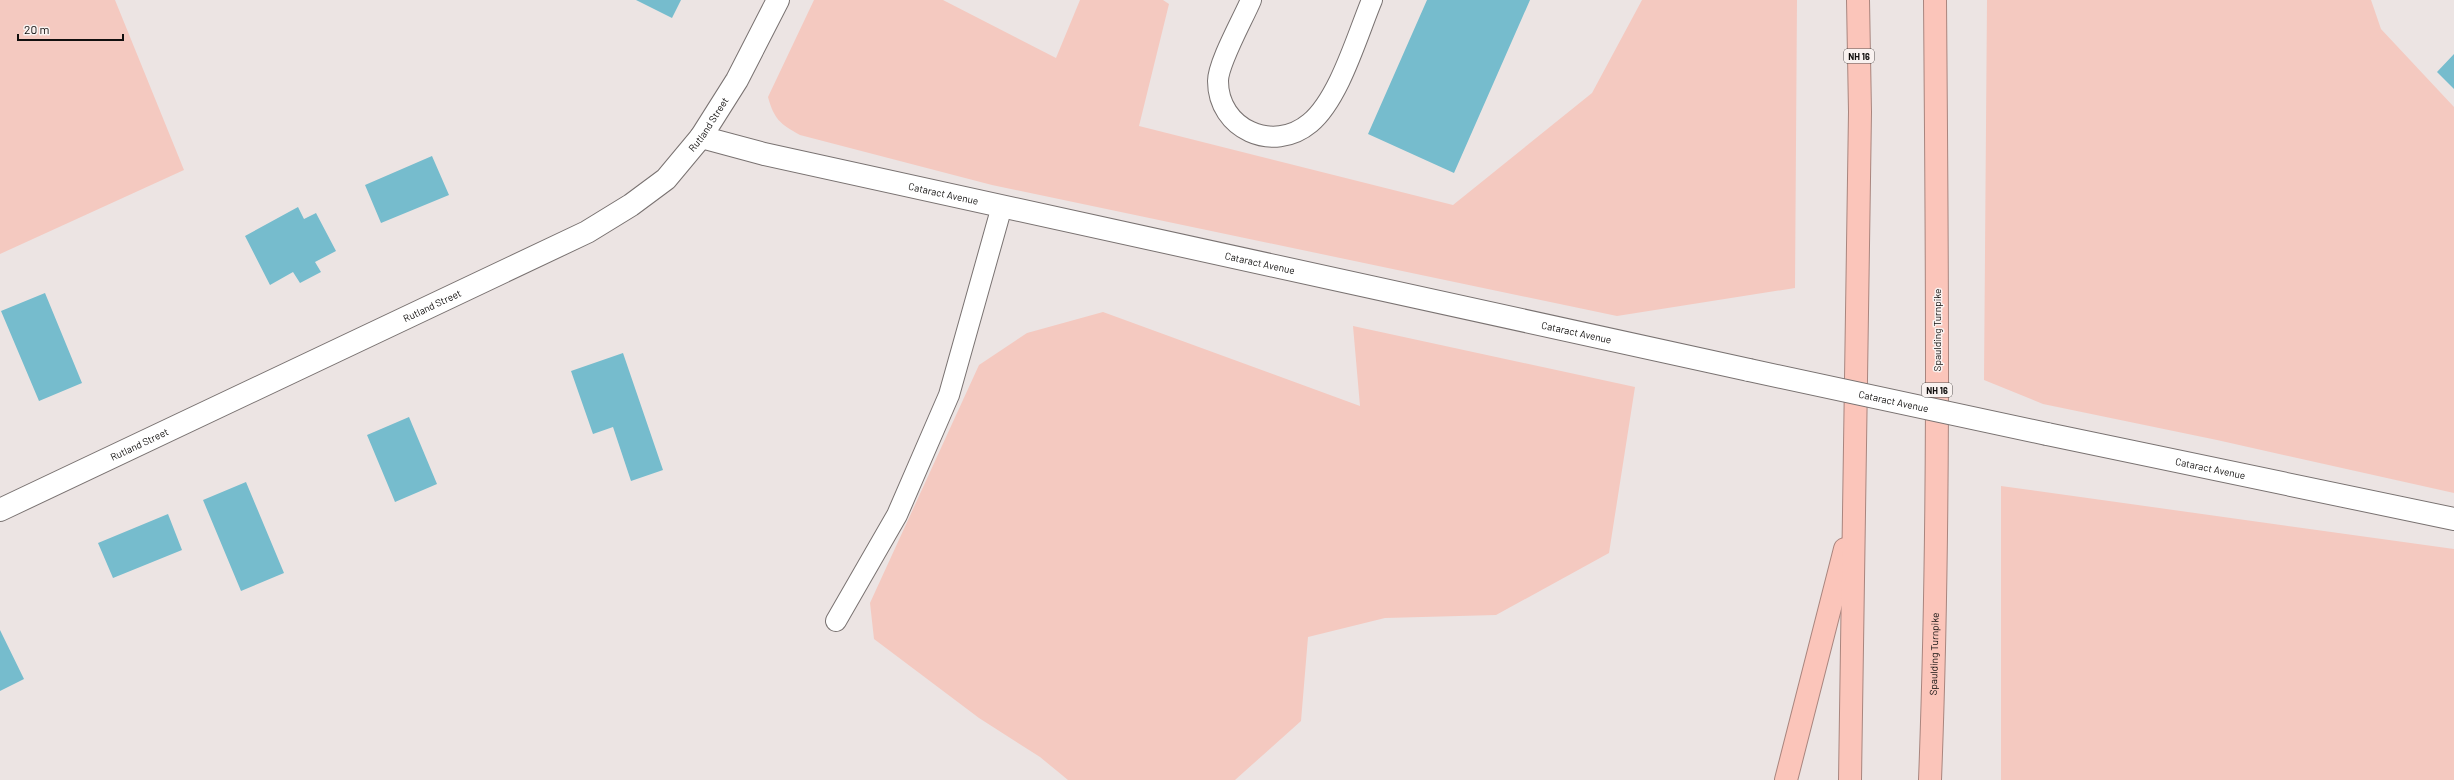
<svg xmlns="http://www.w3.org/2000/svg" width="2454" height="780" font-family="Barlow,sans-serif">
<rect width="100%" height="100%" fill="#ece4e3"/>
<path fill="#f4c9c0" d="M 0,0 L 115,0 L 184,170 L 0,254 Z
M 814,0 L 943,0 L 1056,58 L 1080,0 L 1163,0 L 1169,4 L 1139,126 L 1453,205 L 1592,93 L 1642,0 L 1797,0 L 1795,288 L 1617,316 L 992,185 L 800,135 C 780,124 774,119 768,97 Z
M 1987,0 L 2371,0 L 2381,29 L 2454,107 L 2454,493 L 2217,440 L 2043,404 L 1984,380 Z
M 1103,312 L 1360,406 L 1353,326 L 1635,387 L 1609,553 L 1496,615 L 1385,618 L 1308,637 L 1301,721 L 1235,780 L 1068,780 L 1040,757 L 979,718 L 874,639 L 870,603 L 979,365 L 1027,333 Z
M 2001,486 L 2454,549 L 2454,780 L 2001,780 Z"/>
<path fill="#76bccd" d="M 636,0 L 681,0 L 672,18 Z
M 1427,0 L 1530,0 L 1454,173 L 1368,134 Z
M 2454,54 L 2454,89 L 2437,72 Z
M 432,156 L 449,195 L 381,223 L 365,185 Z
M 298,207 L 304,219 L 316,213 L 336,251 L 315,262 L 321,272 L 300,283 L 293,272 L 270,285 L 245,236 Z
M 45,293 L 82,383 L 39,401 L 1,311 Z
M 623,353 L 663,470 L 631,481 L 613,427 L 593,434 L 571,371 Z
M 409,417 L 437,484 L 395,502 L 367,435 Z
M 246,482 L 284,573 L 241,591 L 203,500 Z
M 168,514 L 182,550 L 113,578 L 98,543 Z
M 0,630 L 24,679 L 0,691 Z"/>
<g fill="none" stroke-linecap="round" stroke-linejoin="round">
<g stroke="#797271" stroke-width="22">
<path id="service" d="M 1251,0 C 1243,19 1218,63 1218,81 C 1218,129 1273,154 1310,123 C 1339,99 1357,36 1372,0
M 836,621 L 897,515 L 949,395 L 1002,206"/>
</g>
<g stroke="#797271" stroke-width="24">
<g id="minor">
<path id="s1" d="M 701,137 L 764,154 L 1749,370"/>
<path id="s2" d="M 2047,434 L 2454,519"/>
<path id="s3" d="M 0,510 L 587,232 L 631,205 L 666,179 L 701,137 L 737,80 L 778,0"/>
</g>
</g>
<g stroke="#a9857e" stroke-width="24">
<g id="motorway">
<path d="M 1786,780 L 1845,549"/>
<path d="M 1850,780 L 1860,112 L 1858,0"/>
<path id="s4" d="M 1930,780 C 1940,520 1937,260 1935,0"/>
</g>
</g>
<use href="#service" stroke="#fff" stroke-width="20"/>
<use href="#minor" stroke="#fff" stroke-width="22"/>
<use href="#motorway" stroke="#fbc5ba" stroke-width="22"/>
<g stroke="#797271" stroke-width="24" stroke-linecap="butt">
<g id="minor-bridge">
<path id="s5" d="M 1749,370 L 2047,434"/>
</g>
</g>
<use href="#minor-bridge" stroke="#fff" stroke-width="22"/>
</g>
<g text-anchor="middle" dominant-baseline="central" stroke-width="3" stroke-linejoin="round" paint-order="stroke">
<g fill="#f9f2f0" stroke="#575352" stroke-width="1">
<rect x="1844" y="49" width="30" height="14" rx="3"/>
<rect x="1922" y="383" width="30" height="14" rx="3"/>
</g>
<g font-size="9" font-weight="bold" fill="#110f0e">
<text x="1859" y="56">NH 16</text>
<text x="1937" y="390">NH 16</text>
</g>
<g font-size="10" fill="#110f0e" stroke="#f9f2f0">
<text stroke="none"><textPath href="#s3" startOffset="814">Rutland Street</textPath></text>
<text stroke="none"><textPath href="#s1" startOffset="249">Cataract Avenue</textPath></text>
<text stroke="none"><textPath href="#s1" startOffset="573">Cataract Avenue</textPath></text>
<text stroke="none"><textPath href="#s3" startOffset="478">Rutland Street</textPath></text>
<text transform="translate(1937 330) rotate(-90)">Spaulding Turnpike</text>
<text stroke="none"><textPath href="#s1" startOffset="897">Cataract Avenue</textPath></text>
<text stroke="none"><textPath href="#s5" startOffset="148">Cataract Avenue</textPath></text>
<text stroke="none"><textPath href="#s3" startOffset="154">Rutland Street</textPath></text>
<text stroke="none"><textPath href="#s2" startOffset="167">Cataract Avenue</textPath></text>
<text stroke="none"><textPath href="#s4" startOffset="126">Spaulding Turnpike</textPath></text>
</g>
</g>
<path d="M18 34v6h105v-6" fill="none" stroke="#110f0e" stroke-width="2"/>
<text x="24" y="34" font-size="12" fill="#110f0e" stroke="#f9f2f0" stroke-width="3" paint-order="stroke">20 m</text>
</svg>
